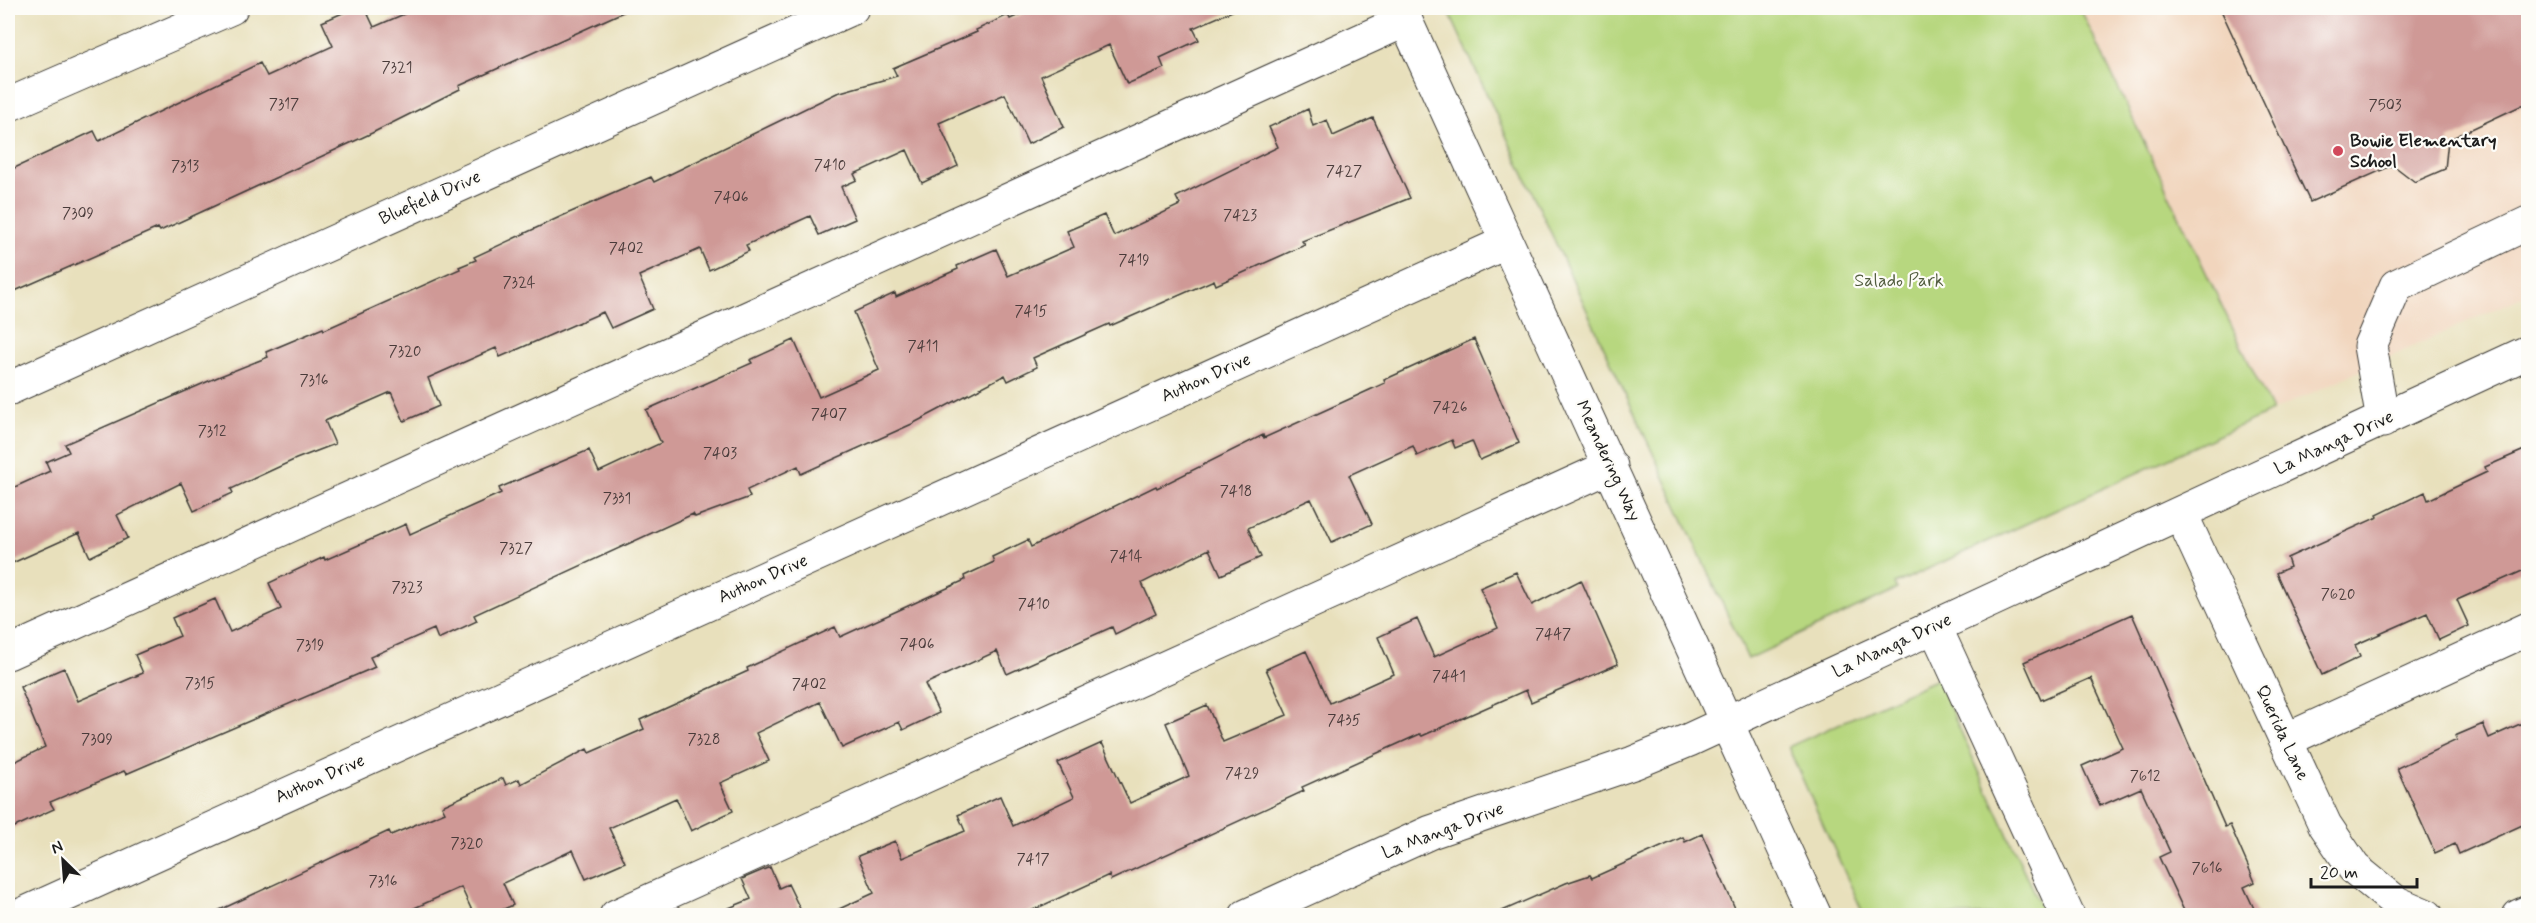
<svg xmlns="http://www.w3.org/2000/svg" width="2536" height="923" font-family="Mynerve,sans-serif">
<rect width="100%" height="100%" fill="#fdfcf7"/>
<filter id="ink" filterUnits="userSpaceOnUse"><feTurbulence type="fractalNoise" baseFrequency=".0167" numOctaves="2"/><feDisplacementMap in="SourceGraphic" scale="12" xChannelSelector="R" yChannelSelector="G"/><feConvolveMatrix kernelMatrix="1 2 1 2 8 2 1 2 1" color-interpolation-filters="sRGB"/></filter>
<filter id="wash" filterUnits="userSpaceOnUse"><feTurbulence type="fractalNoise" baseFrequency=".008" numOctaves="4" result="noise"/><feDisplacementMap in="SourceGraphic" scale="24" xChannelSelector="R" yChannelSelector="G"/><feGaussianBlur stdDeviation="1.35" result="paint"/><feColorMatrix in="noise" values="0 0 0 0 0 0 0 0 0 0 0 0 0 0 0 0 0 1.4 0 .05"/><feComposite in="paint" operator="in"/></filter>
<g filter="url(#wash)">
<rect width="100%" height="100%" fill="#e8e0bc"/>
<path fill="#f1d5bd" d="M 2080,8 L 2528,8 L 2528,294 L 2272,411 Z"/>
<path fill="#b7d77f" stroke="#6a7a4e" stroke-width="1.5" d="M 1447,8 L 2080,8 L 2272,411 L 1895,584 L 1897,589 L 1748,659 Z
M 1937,679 L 2044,915 L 1864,915 L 1788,747 Z"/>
<g id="blocks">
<path fill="#cf9996" d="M 354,8 L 365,8 L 374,27 L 418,8 L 632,8 L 459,86 L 460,89 L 372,133 L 249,190 L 160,231 L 158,228 L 8,294 L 8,171 L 94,131 L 99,141 L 260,63 L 267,76 L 333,46 L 322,22 Z
M 1035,8 L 1239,8 L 1193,28 L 1199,40 L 1160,58 L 1164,68 L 1127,84 L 1109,45 L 1041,76 L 1064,127 L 1028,144 L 1005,94 L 939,123 L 958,166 L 922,183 L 907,150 L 854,174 L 857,180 L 841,187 L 855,219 L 819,235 L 810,216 L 746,245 L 749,251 L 709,270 L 700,249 L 639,276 L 653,309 L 611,328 L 603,312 L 500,357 L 496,348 L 428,378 L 439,406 L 404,421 L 391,392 L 325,421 L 335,444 L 296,459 L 231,489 L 233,493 L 194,511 L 181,483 L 117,515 L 128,538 L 90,557 L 79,533 L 8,565 L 8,490 L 50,471 L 46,462 L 69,452 L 65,444 L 218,377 L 268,357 L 266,352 L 323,328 L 324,330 L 460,269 L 459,267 L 476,260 L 474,257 L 562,216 L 651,177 L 654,182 L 837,93 L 897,76 L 893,68 L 977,32 L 976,30 L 1008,15 L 1010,19 Z
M 2220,8 L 2529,8 L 2529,102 L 2448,140 L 2445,169 L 2415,182 L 2393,165 L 2310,202 Z
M 1308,109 L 1313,126 L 1327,120 L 1333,136 L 1373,118 L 1410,198 L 1302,241 L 1305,245 L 1216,285 L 1214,280 L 1110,326 L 1109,324 L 1033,358 L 1037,367 L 1008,381 L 1005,375 L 912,424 L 801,474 L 798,466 L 747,490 L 750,497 L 695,517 L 693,514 L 474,615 L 477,621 L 438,639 L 434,629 L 370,657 L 375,667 L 126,774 L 124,771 L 50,802 L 54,809 L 8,830 L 8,765 L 45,747 L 20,687 L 64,668 L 78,701 L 143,673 L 135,655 L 180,636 L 172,618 L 215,599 L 230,632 L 281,609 L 269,583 L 324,557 L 325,560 L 406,524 L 410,534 L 501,493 L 499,488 L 589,450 L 599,472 L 661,443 L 646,410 L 752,363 L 750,360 L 794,340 L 819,397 L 879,370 L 854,312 L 895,293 L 896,297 L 958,269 L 957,266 L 996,249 L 1008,276 L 1074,247 L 1067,231 L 1104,215 L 1114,236 L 1180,205 L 1176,197 L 1278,147 L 1269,127 Z
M 1474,339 L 1519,443 L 1480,460 L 1472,441 L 1455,448 L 1452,440 L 1417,456 L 1413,446 L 1349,475 L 1372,524 L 1332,542 L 1311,499 L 1248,528 L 1261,557 L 1221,575 L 1209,549 L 1142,583 L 1156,614 L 1115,634 L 1112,627 L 1007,674 L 997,651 L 925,684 L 939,713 L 903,730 L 899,722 L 842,748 L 820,702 L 756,733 L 769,761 L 720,783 L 733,811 L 691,831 L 676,798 L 609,828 L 625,862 L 586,879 L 573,850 L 503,883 L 513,905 L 490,915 L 474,915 L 461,887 L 399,915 L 209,915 L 389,831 L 391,835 L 445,812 L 442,806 L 503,778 L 506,785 L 519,779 L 521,784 L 587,749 L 589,753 L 644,729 L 640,720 L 748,671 L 747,668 L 835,627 L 840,637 L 965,580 L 964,576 L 994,562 L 992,557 L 1028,540 L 1031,547 L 1156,486 L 1157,488 L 1263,435 L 1264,438 L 1385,383 L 1384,380 Z
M 2529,448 L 2529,568 L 2457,600 L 2469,626 L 2439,640 L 2427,613 L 2355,645 L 2360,657 L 2322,675 L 2276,573 L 2290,567 L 2287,558 L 2378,517 L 2377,515 L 2425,492 L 2428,500 L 2487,472 L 2485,467 Z
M 1516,572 L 1532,605 L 1581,580 L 1618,664 L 1531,702 L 1526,690 L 1422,736 L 1420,734 L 1302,787 L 1304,791 L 1111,880 L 1109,875 L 1022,915 L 826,915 L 874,893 L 858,856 L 895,841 L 902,858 L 965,831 L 958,815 L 1000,796 L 1013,826 L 1074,797 L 1058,763 L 1102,743 L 1130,803 L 1189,776 L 1166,723 L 1207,705 L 1223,742 L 1287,715 L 1266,669 L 1306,651 L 1330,703 L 1394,674 L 1378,637 L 1417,619 L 1434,657 L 1498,628 L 1480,588 Z
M 2132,614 L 2225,827 L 2230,825 L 2255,882 L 2244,887 L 2257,915 L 2186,915 L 2159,857 L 2170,852 L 2141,788 L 2100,806 L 2082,766 L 2123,748 L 2091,678 L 2041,700 L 2024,662 Z
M 2529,720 L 2529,822 L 2459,854 L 2455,844 L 2435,853 L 2397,768 L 2457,740 L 2455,736 L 2483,724 L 2489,738 Z
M 1702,834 L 1738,915 L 1493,915 L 1566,883 L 1590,875 L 1592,878 L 1683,837 L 1685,842 Z
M 770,867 L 779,888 L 788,884 L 803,915 L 714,915 L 714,914 L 751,899 L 742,879 Z"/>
</g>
</g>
<g filter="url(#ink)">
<use href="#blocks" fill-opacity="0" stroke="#3b3934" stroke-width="1.5"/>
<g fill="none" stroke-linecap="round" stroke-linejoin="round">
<g stroke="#3b3934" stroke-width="35">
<path id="minor" d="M 1400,8 L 1815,916
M 8,105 L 231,8
M 8,389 L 852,8
M 2383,421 L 2370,346 L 2396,286 L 2528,223
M 2181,514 L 2325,825 L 2354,868 L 2397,903 L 2427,916
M 1935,627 L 2068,916
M 8,653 L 1406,20
M 2286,740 L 2528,629
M 19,916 L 1507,242
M 616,916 L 1611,466
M 1246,916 L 1431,832 L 1633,763 L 1689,740 L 2528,352
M 2519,916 L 2528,912"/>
</g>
<use href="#minor" stroke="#fff" stroke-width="33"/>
</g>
</g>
<circle fill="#d1495b" stroke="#fdfcf7" stroke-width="2" cx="2338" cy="151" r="6"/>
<g text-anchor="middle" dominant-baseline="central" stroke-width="4.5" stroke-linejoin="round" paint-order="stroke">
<g font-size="15" fill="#493b3a">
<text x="397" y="68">7321</text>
<text x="284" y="105">7317</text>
<text x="2385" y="106">7503</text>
<text x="830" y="166">7410</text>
<text x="185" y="167">7313</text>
<text x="1344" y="172">7427</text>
<text x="731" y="198">7406</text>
<text x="78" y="214">7309</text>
<text x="1240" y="216">7423</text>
<text x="626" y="249">7402</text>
<text x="1134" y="261">7419</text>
<text x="519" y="283">7324</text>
<text x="1031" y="312">7415</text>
<text x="923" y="347">7411</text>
<text x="405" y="352">7320</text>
<text x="314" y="381">7316</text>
<text x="1450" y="408">7426</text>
<text x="829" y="415">7407</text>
<text x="212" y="432">7312</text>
<text x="720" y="454">7403</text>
<text x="1236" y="492">7418</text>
<text x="617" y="499">7331</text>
<text x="516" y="549">7327</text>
<text x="1126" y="557">7414</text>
<text x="407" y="588">7323</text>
<text x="2338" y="595">7620</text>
<text x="1034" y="605">7410</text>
<text x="1553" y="635">7447</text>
<text x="917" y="645">7406</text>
<text x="310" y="646">7319</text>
<text x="1449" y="677">7441</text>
<text x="200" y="684">7315</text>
<text x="809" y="685">7402</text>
<text x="1344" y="721">7435</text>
<text x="97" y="740">7309</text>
<text x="704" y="740">7328</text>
<text x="1242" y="774">7429</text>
<text x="2145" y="777">7612</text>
<text x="467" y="844">7320</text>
<text x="1033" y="860">7417</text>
<text x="2207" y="869">7616</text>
<text x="383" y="882">7316</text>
</g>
<g font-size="18" font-weight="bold" fill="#1c1c1c" stroke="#fdfcf7" text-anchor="start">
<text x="2350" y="141">Bowie Elementary<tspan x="2350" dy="21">School</tspan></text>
</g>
<g font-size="18" fill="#1c1c1c" stroke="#fdfcf7">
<text transform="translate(430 198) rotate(-24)">Bluefield Drive</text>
<text transform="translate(1206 378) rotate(-24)">Authon Drive</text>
<text transform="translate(2334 443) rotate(-25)">La Manga Drive</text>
<text transform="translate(1608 461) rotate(65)">Meandering Way</text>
<text transform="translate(763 579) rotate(-24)">Authon Drive</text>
<text transform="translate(1892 646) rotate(-25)">La Manga Drive</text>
<text transform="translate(2282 733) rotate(65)">Querida Lane</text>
<text transform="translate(320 779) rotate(-24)">Authon Drive</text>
<text transform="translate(1443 831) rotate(-21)">La Manga Drive</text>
</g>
<g font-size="18" fill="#525d3f" stroke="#fdfcf7">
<text x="1899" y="281">Salado Park</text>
</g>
</g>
<rect width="2536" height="923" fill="none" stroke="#fdfcf7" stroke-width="30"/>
<g transform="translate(63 860) rotate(335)" stroke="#fdfcf7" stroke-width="4.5" paint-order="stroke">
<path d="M0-4.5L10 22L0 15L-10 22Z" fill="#1c1c1c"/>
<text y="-9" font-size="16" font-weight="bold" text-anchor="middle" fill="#1c1c1c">N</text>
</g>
<path d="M2311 878v9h106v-9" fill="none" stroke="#1c1c1c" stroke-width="3"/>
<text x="2320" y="878" font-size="18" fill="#1c1c1c" stroke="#fdfcf7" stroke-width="4.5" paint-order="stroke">20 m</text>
</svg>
